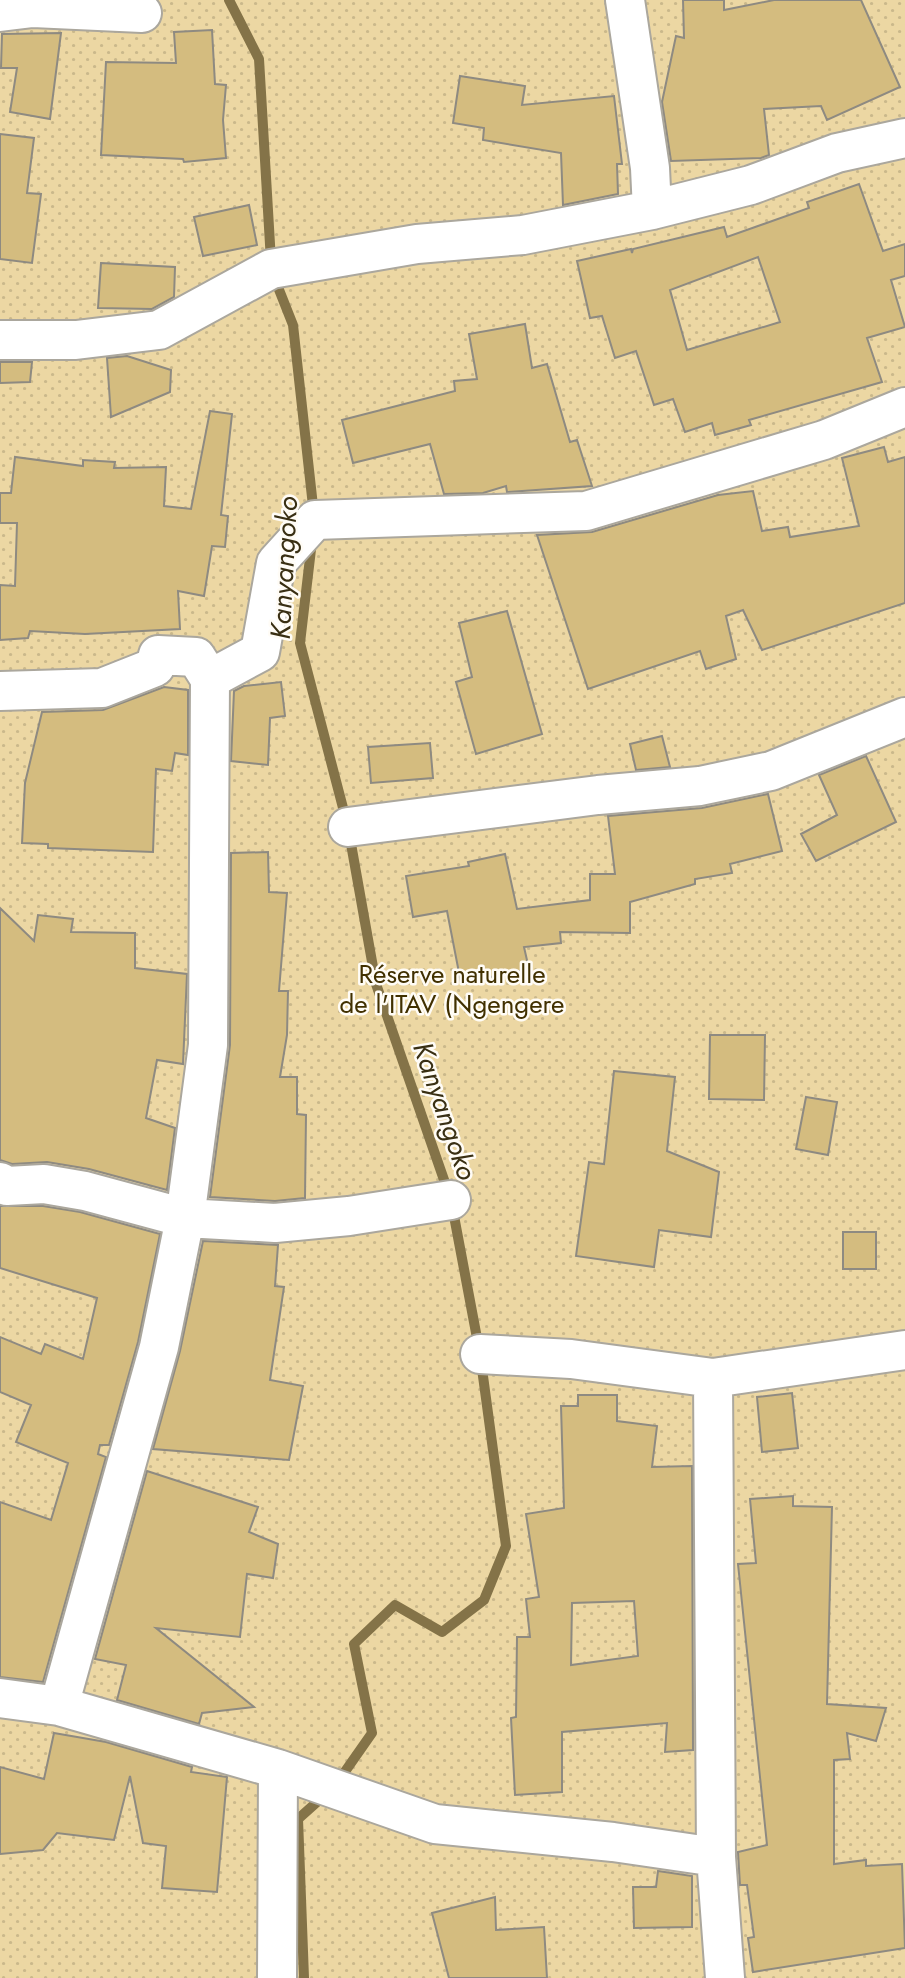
<svg xmlns="http://www.w3.org/2000/svg" width="905" height="1978" font-family="Jost,sans-serif">
<defs>
<pattern id="park-dots" width="8" height="8" patternUnits="userSpaceOnUse" patternTransform="scale(1.75)"><rect width="8" height="8" fill="#ecd7a3"/><path d="M2 2h.1M6 6h.1" fill="none" stroke="#cab88b" stroke-width="1.8" stroke-linecap="round"/></pattern>
</defs>
<rect width="100%" height="100%" fill="#f3efe5"/>
<path fill="url(#park-dots)" d="M 0,0 L 905,0 L 905,1978 L 0,1978 Z"/>
<g fill="none" stroke-linecap="round" stroke-linejoin="round">
<path stroke="#847348" stroke-width="10" d="M 229,0 L 259,59 L 271,261
M 274,277 L 293,325 L 314,515
M 312,541 L 300,643 L 348,827 L 376,984 L 451,1200 L 480,1354 L 506,1546 L 484,1600 L 442,1632 L 395,1605 L 354,1644 L 372,1733 L 337,1783
M 304,1978 L 298,1819 L 326,1794"/>
</g>
<path fill="#d4bc7f" stroke="#8e8a81" stroke-width="2" fill-rule="evenodd" d="M 683,0 L 724,0 L 724,10 L 774,0 L 861,0 L 900,87 L 827,120 L 821,106 L 764,109 L 769,155 L 761,158 L 671,161 L 662,102 L 676,36 L 684,38 Z
M 212,30 L 215,84 L 226,85 L 223,120 L 226,158 L 184,162 L 183,159 L 101,155 L 106,62 L 176,63 L 174,32 Z
M 61,33 L 50,119 L 10,112 L 17,68 L 1,68 L 2,34 Z
M 460,76 L 525,86 L 522,105 L 614,96 L 622,164 L 617,164 L 618,194 L 563,205 L 561,153 L 483,140 L 484,128 L 453,123 Z
M 0,134 L 34,138 L 27,193 L 41,194 L 32,263 L 0,259 Z
M 859,184 L 883,251 L 905,244 L 905,276 L 891,280 L 905,327 L 867,338 L 882,382 L 749,420 L 751,425 L 715,435 L 712,423 L 685,432 L 673,399 L 654,405 L 636,351 L 615,358 L 602,316 L 590,318 L 577,261 L 631,249 L 632,253 L 633,249 L 724,227 L 727,237 L 809,208 L 807,202 ZM 758,257 L 780,322 L 687,350 L 670,290 Z
M 249,205 L 257,245 L 203,256 L 194,217 Z
M 101,263 L 175,267 L 174,297 L 152,309 L 98,308 Z
M 525,324 L 532,368 L 547,364 L 570,442 L 577,440 L 592,486 L 507,492 L 506,486 L 483,493 L 444,494 L 430,444 L 353,463 L 342,420 L 455,391 L 454,381 L 477,379 L 469,334 Z
M 127,356 L 171,370 L 170,392 L 111,417 L 107,358 Z
M 0,362 L 32,362 L 30,382 L 0,383 Z
M 210,411 L 232,414 L 221,515 L 228,516 L 225,547 L 212,546 L 204,596 L 178,591 L 180,629 L 85,634 L 30,631 L 28,638 L 0,640 L 0,585 L 15,586 L 17,523 L 0,523 L 0,493 L 11,493 L 15,457 L 83,466 L 83,460 L 115,462 L 114,468 L 166,467 L 164,506 L 191,509 Z
M 884,447 L 888,462 L 905,457 L 905,603 L 762,650 L 743,610 L 726,616 L 736,659 L 706,669 L 700,651 L 588,689 L 537,535 L 592,532 L 718,495 L 753,491 L 762,531 L 788,527 L 790,537 L 859,526 L 842,458 Z
M 507,611 L 542,734 L 476,754 L 456,682 L 472,677 L 459,623 Z
M 281,682 L 285,716 L 270,718 L 268,765 L 231,761 L 234,691 L 244,686 Z
M 164,687 L 188,690 L 188,755 L 175,753 L 172,771 L 156,769 L 153,852 L 48,848 L 48,844 L 22,843 L 25,783 L 42,712 L 103,710 Z
M 662,736 L 670,767 L 636,770 L 630,744 Z
M 430,743 L 433,778 L 371,783 L 368,747 Z
M 866,756 L 896,822 L 816,861 L 801,834 L 837,815 L 819,775 Z
M 768,794 L 782,851 L 730,864 L 732,873 L 695,879 L 695,884 L 630,902 L 630,933 L 560,932 L 561,943 L 524,947 L 529,969 L 461,983 L 447,911 L 413,917 L 406,876 L 469,866 L 468,862 L 505,854 L 517,909 L 590,900 L 590,874 L 615,874 L 608,816 L 702,808 Z
M 268,852 L 269,892 L 287,893 L 279,991 L 288,991 L 287,1035 L 280,1077 L 297,1077 L 297,1114 L 306,1115 L 305,1198 L 275,1201 L 210,1197 L 230,1045 L 231,853 Z
M 0,908 L 34,941 L 38,915 L 73,919 L 71,932 L 135,933 L 135,968 L 187,974 L 183,1064 L 157,1060 L 146,1118 L 175,1128 L 167,1190 L 89,1169 L 47,1162 L 12,1164 L 0,1160 Z
M 710,1035 L 765,1035 L 764,1100 L 709,1099 Z
M 614,1071 L 675,1077 L 667,1151 L 719,1172 L 711,1237 L 659,1230 L 654,1267 L 576,1256 L 589,1162 L 604,1164 Z
M 806,1097 L 837,1102 L 828,1155 L 796,1149 Z
M 0,1206 L 43,1206 L 80,1212 L 160,1234 L 138,1342 L 109,1445 L 100,1445 L 98,1454 L 106,1457 L 43,1682 L 0,1677 L 0,1502 L 51,1520 L 68,1463 L 16,1442 L 31,1405 L 0,1392 L 0,1337 L 41,1354 L 45,1344 L 83,1359 L 97,1298 L 0,1268 Z
M 843,1232 L 876,1232 L 876,1269 L 843,1269 Z
M 203,1241 L 278,1245 L 275,1286 L 284,1287 L 270,1380 L 303,1386 L 289,1460 L 153,1449 L 180,1351 Z
M 792,1393 L 798,1448 L 762,1452 L 757,1397 Z
M 578,1395 L 617,1395 L 617,1421 L 657,1426 L 652,1467 L 692,1466 L 693,1750 L 665,1752 L 667,1723 L 562,1732 L 562,1792 L 515,1795 L 511,1718 L 516,1717 L 517,1637 L 530,1637 L 526,1599 L 539,1597 L 526,1514 L 564,1508 L 561,1406 L 578,1406 ZM 634,1601 L 638,1656 L 571,1665 L 572,1603 Z
M 147,1471 L 258,1507 L 249,1532 L 278,1544 L 273,1578 L 247,1574 L 240,1637 L 156,1628 L 254,1707 L 202,1713 L 199,1724 L 117,1700 L 126,1665 L 95,1659 Z
M 793,1496 L 793,1506 L 832,1507 L 827,1704 L 886,1708 L 876,1741 L 847,1733 L 850,1759 L 834,1760 L 834,1864 L 866,1860 L 866,1866 L 902,1864 L 905,1948 L 753,1972 L 748,1938 L 754,1937 L 747,1885 L 740,1885 L 738,1852 L 767,1845 L 738,1564 L 756,1563 L 750,1499 Z
M 54,1733 L 106,1742 L 192,1767 L 191,1772 L 227,1777 L 217,1892 L 162,1888 L 166,1846 L 143,1843 L 130,1776 L 114,1840 L 57,1833 L 43,1850 L 0,1854 L 0,1767 L 44,1779 Z
M 658,1871 L 692,1876 L 692,1927 L 634,1928 L 633,1887 L 656,1887 Z
M 495,1897 L 496,1930 L 544,1927 L 547,1978 L 449,1978 L 432,1913 Z"/>
<g fill="none" stroke-linecap="round" stroke-linejoin="round">
<g stroke="#aba79d" stroke-width="42">
<path id="minor" d="M 625,0 L 650,168 L 652,210
M 0,12 L 33,8 L 142,13
M 0,340 L 76,340 L 159,330 L 271,269 L 417,244 L 523,235 L 652,210 L 751,185 L 837,153 L 905,138
M 0,691 L 102,688 L 155,667 L 158,655 L 196,657 L 210,679
M 348,827 L 598,795 L 700,786 L 771,771 L 905,717
M 0,1182 L 7,1186 L 44,1184 L 85,1191 L 185,1218 L 275,1223 L 349,1216 L 451,1200
M 480,1354 L 571,1359 L 713,1378 L 905,1350
M 713,1378 L 716,1857 L 725,1978
M 0,1698 L 59,1706 L 278,1769 L 435,1824 L 613,1842 L 716,1857
M 59,1706 L 159,1347 L 185,1218 L 208,1045 L 210,679 L 260,652 L 276,563 L 315,520 L 586,511 L 824,440 L 905,407
M 277,1978 L 278,1769"/>
</g>
<use href="#minor" stroke="#fff" stroke-width="38"/>
</g>
<g text-anchor="middle" dominant-baseline="central" stroke-width="5" stroke-linejoin="round" paint-order="stroke">
<g font-size="26" fill="#413000" stroke="#fffcf6">
<text x="452" y="974">Réserve naturelle<tspan x="452" dy="30">de l'ITAV (Ngengere</tspan></text>
</g>
<g font-size="28" font-style="italic" fill="#392f13" stroke="#fffcf6">
<text transform="translate(284 568) rotate(-87)">Kanyangoko</text>
<text transform="translate(445 1111) rotate(71)">Kanyangoko</text>
</g>
</g>
</svg>
